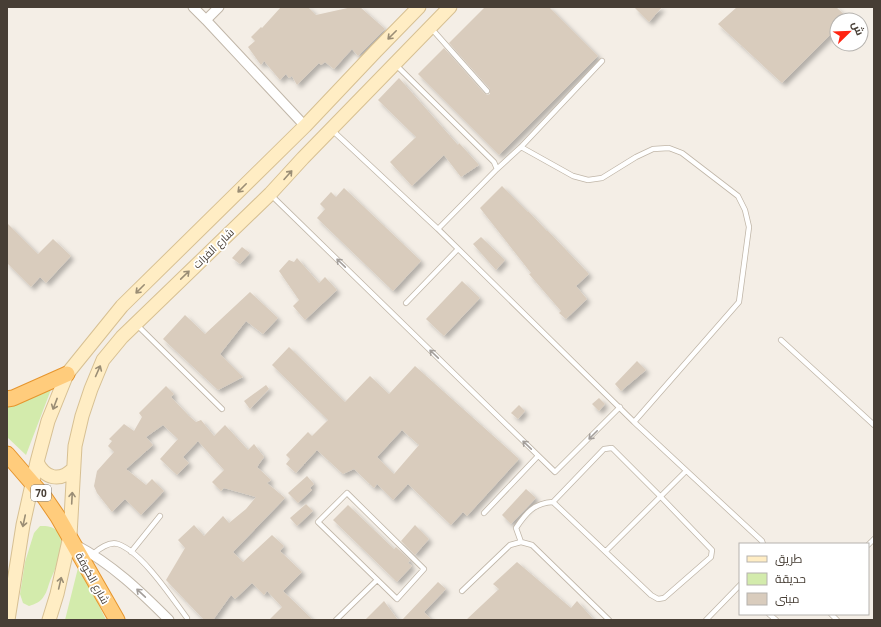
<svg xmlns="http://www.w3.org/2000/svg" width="881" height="627" font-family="'Noto Sans',Cairo,sans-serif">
<defs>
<filter id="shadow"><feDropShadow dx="3.5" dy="3.5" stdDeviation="2" flood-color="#0004"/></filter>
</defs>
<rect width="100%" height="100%" fill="#f4eee6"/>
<path fill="#d3ebac" d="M 52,387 L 26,455 L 7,437 L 7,404 Z
M 40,526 C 75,524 58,563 50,581 C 48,586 47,592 44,596 C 41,602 35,604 29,606 L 23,603 L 20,594 L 25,562 L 34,533 Z
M 79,564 L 106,620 L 65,620 Z"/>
<path fill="#d9ccbd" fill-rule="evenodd" filter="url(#shadow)" d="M 281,7 L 308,7 L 316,15 L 352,7 L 360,7 L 385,29 L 358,56 L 352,49 L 334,69 L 325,62 L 321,65 L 319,63 L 297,85 L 292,76 L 289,78 L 286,74 L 280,80 L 264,61 L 261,65 L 248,47 L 255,41 L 251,37 L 261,27 L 262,28 Z
M 485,7 L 549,7 L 598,56 L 499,155 L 418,74 L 444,48 L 484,93 L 487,95 L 490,94 L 490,89 L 449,43 Z
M 634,7 L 662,7 L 649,22 Z
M 737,7 L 836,7 L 850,20 L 837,20 L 837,28 L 782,83 L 718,24 Z
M 399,78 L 458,145 L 459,143 L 479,165 L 461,177 L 444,155 L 412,186 L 390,162 L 416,137 L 378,100 Z
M 502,186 L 528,212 L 528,211 L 547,231 L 548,231 L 589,274 L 576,286 L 587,299 L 566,319 L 559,313 L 561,311 L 529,274 L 531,273 L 480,208 Z
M 344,188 L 421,261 L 393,291 L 317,218 L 325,209 L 320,204 L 331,192 L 336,197 Z
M 7,223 L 38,254 L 53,239 L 71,256 L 46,283 L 40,277 L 31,287 L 7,263 Z
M 481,237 L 505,260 L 496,270 L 473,244 Z
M 242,247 L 250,253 L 240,264 L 232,258 Z
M 297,258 L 319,283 L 325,277 L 337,290 L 305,320 L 293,306 L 299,300 L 279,271 L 289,260 L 294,262 Z
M 462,281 L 480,298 L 444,336 L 426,319 Z
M 250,292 L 278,318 L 263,334 L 246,321 L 220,354 L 243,377 L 218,390 L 163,339 L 185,315 L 205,334 Z
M 289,347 L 345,402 L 370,376 L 389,394 L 415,366 L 519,459 L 467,516 L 463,512 L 451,525 L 408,484 L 393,500 L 377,484 L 374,488 L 354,469 L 343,474 L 317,450 L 296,473 L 286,464 L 290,459 L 286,455 L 308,432 L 312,436 L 328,420 L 272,365 ZM 402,430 L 419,445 L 394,474 L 377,457 Z
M 637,361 L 646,370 L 621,391 L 615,384 Z
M 266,385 L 269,389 L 250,409 L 244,401 Z
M 166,386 L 174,394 L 171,397 L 189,416 L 196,422 L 201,420 L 214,436 L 225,425 L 248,450 L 254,444 L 264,457 L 257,467 L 271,480 L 267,483 L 285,498 L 233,552 L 243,562 L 272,535 L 284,546 L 280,551 L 302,572 L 283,591 L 313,620 L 269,620 L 282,607 L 267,591 L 264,595 L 252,583 L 235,599 L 231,595 L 213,620 L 204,620 L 166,580 L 185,548 L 178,540 L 194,525 L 204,536 L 223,516 L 229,523 L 246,509 L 256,497 L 224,488 L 221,491 L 212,482 L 224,470 L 198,441 L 183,457 L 189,463 L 177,475 L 160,459 L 178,439 L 163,425 L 146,437 L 153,445 L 126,469 L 146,485 L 152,479 L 164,491 L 141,515 L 125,499 L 112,512 L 97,493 L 94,486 L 97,471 L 114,452 L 108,446 L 112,441 L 109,439 L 124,424 L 134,431 L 142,417 L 139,413 Z
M 599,398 L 605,404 L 599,411 L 592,404 Z
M 519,405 L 525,411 L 518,419 L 511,413 Z
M 307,476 L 314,484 L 310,488 L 312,490 L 298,503 L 288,493 Z
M 526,489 L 536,498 L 511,524 L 502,515 Z
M 306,504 L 313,511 L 297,526 L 290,518 Z
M 348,505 L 394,549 L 396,547 L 410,560 L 408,563 L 412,566 L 397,582 L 333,520 Z
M 415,525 L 429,539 L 415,555 L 401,541 Z
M 517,562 L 571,608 L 577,601 L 594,620 L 466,620 L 499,589 L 493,584 Z
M 438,582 L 446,589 L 424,612 L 432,620 L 402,620 Z
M 384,601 L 398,620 L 365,620 Z"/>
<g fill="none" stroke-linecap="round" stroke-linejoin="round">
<g stroke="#c0b6a8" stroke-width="6">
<path id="service" d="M 431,28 L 487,91
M 396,65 L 494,162 L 497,169 L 438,229
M 332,130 L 438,229 L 634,422 L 762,541 L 763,544
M 521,147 L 573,176 L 588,180 L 602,178 L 636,157 L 653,149 L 669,148 L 682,153 L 738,196 L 745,210 L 749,227 L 739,302 L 634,422
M 497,169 L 521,147 L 602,61
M 270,194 L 555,472 L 620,407
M 406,303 L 458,249
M 137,325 L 222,409
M 781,340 L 874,425
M 612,448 L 660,496 L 712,550 L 711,557 L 664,598 L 658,599 L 651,595 L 553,502 L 604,449 Z
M 347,493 L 424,569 L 397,599 L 318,522 Z
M 484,513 L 538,456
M 521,542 L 516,528 C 526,513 534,503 553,502
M 868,545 L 874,539
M 606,551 L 686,471
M 131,552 L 160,516
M 93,554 C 99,549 109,541 118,544 C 142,552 172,598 187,618
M 462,591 L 510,545 L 521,542 L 532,545 L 609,620
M 769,614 L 776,620
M 831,614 L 837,620
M 336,620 L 377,580
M 706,620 L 740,585"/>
</g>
<g stroke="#c0b6a8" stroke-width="11">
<path id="minor" d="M 193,7 L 206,20 L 305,126
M 206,20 L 219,7
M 76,545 C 112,564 140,591 169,620"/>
</g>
<g stroke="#d7c093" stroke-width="15">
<path id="secondary" d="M 37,462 C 45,479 60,482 73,469
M 8,620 L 23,525 L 37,462 L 48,421 L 67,374 L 122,306 L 305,126 L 376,51 L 419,7
M 49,620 L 57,594 L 70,536 L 75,446 L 82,416 L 91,389 L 103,360 L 122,337 L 270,194 L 303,158 L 450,7"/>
</g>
<g stroke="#e6952d" stroke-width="17">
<path id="trunk" d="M 7,399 L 13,398 L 67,374
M 7,454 L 45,498 L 58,517 L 117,620"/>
</g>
<use href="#service" stroke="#fff" stroke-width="4.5"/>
<use href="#minor" stroke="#fff" stroke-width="9"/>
<use href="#secondary" stroke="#ffedc4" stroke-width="13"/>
<use href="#trunk" stroke="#ffcc7c" stroke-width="15"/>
</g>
<defs><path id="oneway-shaft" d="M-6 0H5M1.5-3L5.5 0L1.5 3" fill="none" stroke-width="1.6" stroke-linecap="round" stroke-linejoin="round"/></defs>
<g stroke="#9a8d75">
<use href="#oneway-shaft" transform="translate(392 35) rotate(135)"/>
<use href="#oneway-shaft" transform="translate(288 175) rotate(-48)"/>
<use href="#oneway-shaft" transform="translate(242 188) rotate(135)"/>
<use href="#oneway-shaft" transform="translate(185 275) rotate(-44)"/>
<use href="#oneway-shaft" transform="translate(140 289) rotate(135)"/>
<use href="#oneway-shaft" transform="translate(98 371) rotate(-66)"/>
<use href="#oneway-shaft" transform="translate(55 404) rotate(111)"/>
<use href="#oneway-shaft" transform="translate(72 498) rotate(-87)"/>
<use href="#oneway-shaft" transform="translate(24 521) rotate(102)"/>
<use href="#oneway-shaft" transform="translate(60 583) rotate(-77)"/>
</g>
<g stroke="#a39e9a">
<use href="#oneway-shaft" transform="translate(341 263) rotate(-136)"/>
<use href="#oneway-shaft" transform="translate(434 354) rotate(-136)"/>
<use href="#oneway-shaft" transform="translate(593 435) rotate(135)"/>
<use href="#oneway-shaft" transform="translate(527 445) rotate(-136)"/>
<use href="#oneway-shaft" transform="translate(141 593) rotate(-137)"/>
</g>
<g text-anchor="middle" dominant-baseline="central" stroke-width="3.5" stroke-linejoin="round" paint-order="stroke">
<rect fill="#fff" stroke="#7e7872" stroke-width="1" x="31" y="485" width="20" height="16" rx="3"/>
<g font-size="10" font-weight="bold" fill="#473e35">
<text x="41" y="493">70</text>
</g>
<g font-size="11" fill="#473e35" stroke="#fff">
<text transform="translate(213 248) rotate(-44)">شارع الفرات</text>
<text transform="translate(93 578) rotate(61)">شارع الكوفة</text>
</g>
</g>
<rect width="881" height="627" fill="none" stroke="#473e35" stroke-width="16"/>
<rect x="739" y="543" width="130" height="72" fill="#ffffff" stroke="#b5b2ae"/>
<rect x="747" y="556" width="20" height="6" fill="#ffedc4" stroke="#b5b2ae"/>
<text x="775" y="563" font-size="12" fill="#473e35">طريق</text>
<rect x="747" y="573" width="20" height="12" fill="#d3ebac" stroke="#b5b2ae"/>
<text x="775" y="583" font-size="12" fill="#473e35">حديقة</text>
<rect x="747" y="593" width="20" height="12" fill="#d9ccbd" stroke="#b5b2ae"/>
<text x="775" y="603" font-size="12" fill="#473e35">مبنى</text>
<g transform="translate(849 32) rotate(67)"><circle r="19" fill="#ffffff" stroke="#b5b2ae"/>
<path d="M0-3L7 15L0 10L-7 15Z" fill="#ff2411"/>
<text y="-6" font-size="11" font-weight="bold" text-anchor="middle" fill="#473e35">ش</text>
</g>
</svg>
